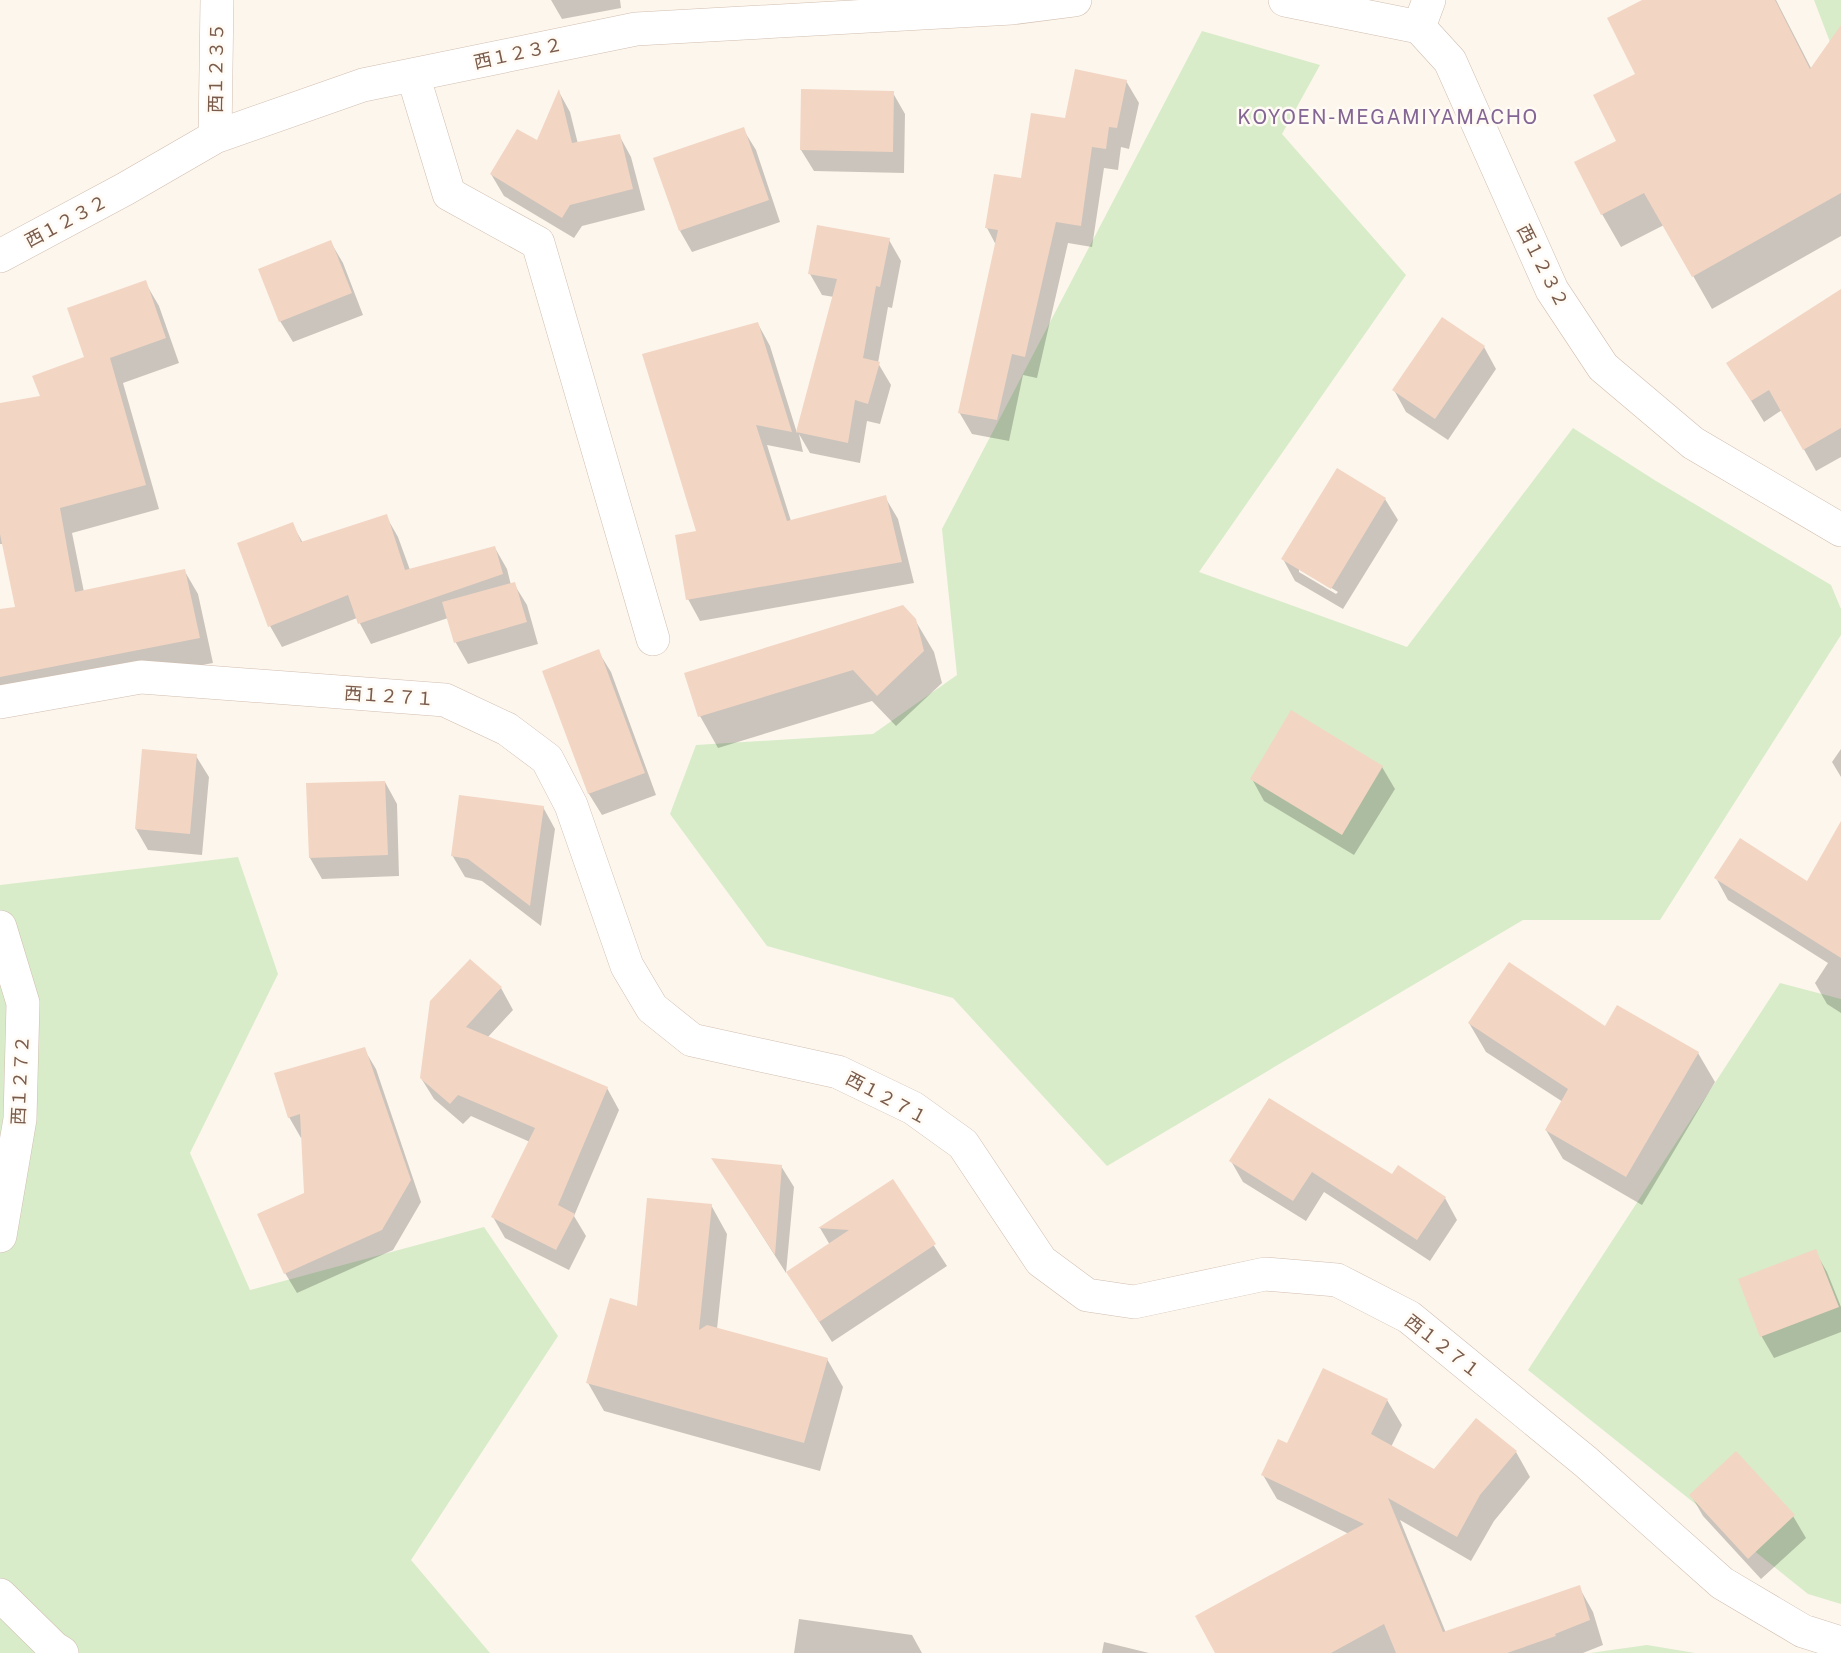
<svg xmlns="http://www.w3.org/2000/svg" width="1841" height="1653" font-family="'Public Sans','Noto Sans JP',sans-serif">
<rect width="100%" height="100%" fill="#fdf6ec"/>
<path fill="#d8ecc9" d="M 1814,0 L 1841,0 L 1841,71 Z
M 1202,31 L 1320,65 L 1282,134 L 1406,275 L 1199,572 L 1407,647 L 1573,428 L 1656,481 L 1831,585 L 1841,609 L 1841,635 L 1660,920 L 1523,920 L 1107,1166 L 953,998 L 767,946 L 670,814 L 696,745 L 873,734 L 957,675 L 942,529 Z
M 238,857 L 278,974 L 190,1153 L 250,1290 L 484,1227 L 558,1336 L 411,1560 L 490,1653 L 0,1653 L 0,885 Z
M 1780,983 L 1841,999 L 1841,1604 L 1808,1594 L 1528,1370 Z
M 1647,1645 L 1695,1653 L 1590,1653 Z"/>
<path fill="#0003" fill-rule="evenodd" d="M 551,0 L 620,0 L 621,8 L 562,19 Z
M 1646,0 L 1776,0 L 1812,70 L 1841,28 L 1841,236 L 1712,309 L 1664,225 L 1621,247 L 1602,214 L 1618,142 L 1637,75 Z
M 1126,81 L 1139,103 L 1129,149 L 1121,147 L 1118,170 L 1104,168 L 1092,247 L 1068,243 L 1037,378 L 1023,375 L 1009,441 L 972,434 L 959,412 L 996,245 L 987,228 L 1066,120 Z
M 559,92 L 570,112 L 578,144 L 619,135 L 631,157 L 645,210 L 582,226 L 574,238 L 504,196 L 491,174 L 538,142 Z
M 893,93 L 905,114 L 904,173 L 814,171 L 801,150 Z
M 743,129 L 756,150 L 780,222 L 692,252 L 680,231 Z
M 889,240 L 901,261 L 892,308 L 888,307 L 878,363 L 891,385 L 880,424 L 867,421 L 860,463 L 810,453 L 799,434 L 803,452 L 767,445 L 791,521 L 885,497 L 898,519 L 914,583 L 700,621 L 688,599 L 698,533 L 758,324 L 770,346 L 797,433 L 834,297 L 822,295 L 810,274 Z
M 330,241 L 343,263 L 363,315 L 293,342 L 280,321 Z
M 145,282 L 159,306 L 179,363 L 123,383 L 159,509 L 72,533 L 84,592 L 184,570 L 198,594 L 213,663 L 0,704 L 0,611 L 17,608 L 4,544 L 0,544 L 0,404 L 42,397 L 86,358 Z
M 1841,327 L 1841,457 L 1816,471 L 1782,410 L 1764,422 L 1728,363 Z
M 1484,347 L 1496,369 L 1448,440 L 1406,412 L 1394,390 Z
M 1385,499 L 1398,520 L 1343,609 L 1295,581 L 1283,559 ZM 1299,568 L 1338,592 L 1336,594 L 1299,572 Z
M 386,516 L 398,537 L 410,570 L 495,548 L 507,569 L 511,585 L 514,584 L 527,605 L 538,644 L 468,664 L 456,643 L 448,618 L 371,644 L 357,618 L 282,647 L 270,626 L 292,524 L 303,543 Z
M 915,620 L 934,652 L 942,683 L 896,726 L 872,701 L 718,748 L 700,716 Z
M 598,651 L 611,672 L 656,795 L 602,815 L 589,794 L 544,672 Z
M 1292,713 L 1382,767 L 1395,789 L 1354,855 L 1264,801 L 1252,779 Z
M 1841,749 L 1841,777 L 1832,762 Z
M 196,756 L 209,777 L 202,855 L 148,850 L 136,829 Z
M 385,782 L 397,804 L 399,876 L 322,879 L 310,858 L 308,785 Z
M 543,807 L 555,829 L 541,926 L 482,881 L 465,877 L 452,855 Z
M 1841,870 L 1841,1013 L 1827,1004 L 1815,983 L 1828,963 L 1728,900 L 1716,878 L 1808,883 Z
M 501,988 L 513,1010 L 488,1037 L 607,1088 L 619,1110 L 574,1216 L 586,1236 L 569,1270 L 505,1238 L 493,1217 L 530,1142 L 471,1116 L 463,1124 L 434,1099 L 421,1078 L 432,1002 Z
M 1469,1023 L 1606,1028 L 1698,1053 L 1715,1082 L 1642,1205 L 1563,1159 L 1546,1130 L 1563,1102 L 1486,1052 Z
M 364,1049 L 376,1069 L 421,1202 L 393,1250 L 297,1293 L 285,1273 L 305,1194 L 303,1137 L 301,1138 L 289,1117 Z
M 714,1160 L 781,1166 L 794,1187 L 786,1273 Z
M 1231,1161 L 1393,1176 L 1398,1168 L 1445,1198 L 1457,1220 L 1430,1261 L 1324,1192 L 1306,1221 L 1243,1182 Z
M 892,1181 L 947,1266 L 832,1342 L 788,1273 L 830,1245 L 820,1228 Z
M 711,1205 L 727,1234 L 717,1329 L 827,1359 L 843,1387 L 820,1471 L 604,1411 L 588,1383 Z
M 1815,1251 L 1827,1272 L 1841,1307 L 1841,1332 L 1774,1358 L 1762,1337 L 1740,1280 Z
M 1387,1400 L 1402,1425 L 1391,1447 L 1435,1471 L 1516,1452 L 1530,1477 L 1494,1521 L 1471,1561 L 1400,1520 L 1446,1633 L 1579,1587 L 1593,1612 L 1603,1645 L 1583,1653 L 1217,1653 L 1349,1534 L 1277,1499 L 1263,1475 L 1288,1445 Z
M 1691,1495 L 1793,1516 L 1806,1538 L 1761,1579 L 1703,1516 Z
M 799,1619 L 912,1635 L 922,1653 L 794,1653 Z
M 1104,1642 L 1149,1653 L 1102,1653 Z"/>
<path fill="#f3d5c3" d="M 1642,0 L 1775,0 L 1810,69 L 1841,25 L 1841,193 L 1692,277 L 1644,193 L 1601,215 L 1574,162 L 1616,141 L 1593,95 L 1635,74 L 1607,18 Z
M 1075,69 L 1127,80 L 1117,128 L 1109,127 L 1106,149 L 1092,147 L 1081,226 L 1056,222 L 1025,357 L 1012,354 L 997,420 L 958,413 L 998,230 L 985,228 L 994,174 L 1021,178 L 1031,113 L 1065,118 Z
M 559,89 L 572,143 L 620,134 L 633,189 L 570,205 L 562,218 L 490,174 L 517,129 L 537,140 Z
M 801,89 L 894,91 L 893,152 L 800,150 Z
M 744,127 L 769,200 L 679,231 L 653,158 Z
M 817,225 L 890,238 L 880,287 L 876,286 L 863,358 L 880,362 L 868,404 L 855,400 L 848,443 L 796,432 L 837,279 L 808,274 Z
M 331,240 L 352,293 L 279,322 L 258,269 Z
M 146,280 L 166,338 L 110,358 L 146,485 L 60,508 L 75,592 L 185,569 L 200,638 L 0,677 L 0,609 L 15,607 L 0,534 L 0,403 L 40,396 L 32,376 L 84,357 L 67,308 Z
M 1841,289 L 1841,428 L 1803,450 L 1769,390 L 1751,401 L 1726,363 Z
M 1442,317 L 1485,346 L 1435,419 L 1392,390 Z
M 758,322 L 792,432 L 756,425 L 787,521 L 886,495 L 902,562 L 686,600 L 675,535 L 696,531 L 642,354 Z
M 1337,468 L 1386,498 L 1331,589 L 1281,559 Z
M 387,514 L 405,570 L 495,546 L 503,574 L 358,624 L 348,595 L 268,627 L 237,543 L 293,522 L 301,542 Z
M 515,582 L 527,622 L 454,643 L 442,602 Z
M 903,605 L 916,619 L 924,651 L 877,696 L 853,670 L 698,717 L 684,673 Z
M 599,649 L 645,773 L 588,794 L 542,671 Z
M 1291,710 L 1383,766 L 1342,835 L 1250,779 Z
M 142,749 L 197,754 L 190,834 L 135,829 Z
M 385,781 L 388,855 L 309,858 L 306,783 Z
M 459,795 L 544,806 L 530,906 L 468,859 L 451,856 Z
M 1841,821 L 1841,958 L 1714,878 L 1740,838 L 1807,881 Z
M 470,959 L 502,987 L 466,1027 L 608,1087 L 558,1205 L 575,1214 L 556,1250 L 491,1217 L 535,1128 L 458,1095 L 450,1104 L 420,1078 L 430,1001 Z
M 1509,962 L 1605,1026 L 1617,1005 L 1699,1052 L 1626,1177 L 1545,1130 L 1568,1089 L 1468,1023 Z
M 365,1047 L 411,1180 L 382,1230 L 284,1274 L 257,1214 L 304,1193 L 300,1114 L 288,1118 L 274,1073 Z
M 1269,1098 L 1392,1174 L 1398,1165 L 1446,1197 L 1417,1240 L 1312,1172 L 1293,1201 L 1229,1161 Z
M 711,1158 L 782,1165 L 775,1255 Z
M 893,1179 L 936,1244 L 819,1322 L 786,1272 L 849,1230 L 818,1228 Z
M 647,1198 L 712,1204 L 699,1330 L 707,1325 L 828,1358 L 804,1443 L 586,1383 L 610,1298 L 637,1306 Z
M 1816,1249 L 1839,1307 L 1760,1337 L 1738,1279 Z
M 1323,1368 L 1388,1399 L 1371,1434 L 1434,1469 L 1476,1418 L 1517,1451 L 1480,1495 L 1457,1537 L 1388,1498 L 1443,1632 L 1580,1585 L 1590,1620 L 1555,1634 L 1556,1636 L 1507,1653 L 1396,1653 L 1384,1624 L 1331,1653 L 1215,1653 L 1195,1616 L 1364,1524 L 1261,1475 L 1278,1439 L 1287,1443 Z
M 1736,1451 L 1795,1515 L 1748,1559 L 1689,1495 Z"/>
<g fill="none" stroke-linecap="round" stroke-linejoin="round">
<g stroke="#d1beb0" stroke-width="34">
<path id="minor" d="M 1285,0 L 1419,27 L 1450,61 L 1552,290 L 1603,367 L 1693,443 L 1841,530
M 1419,27 L 1429,0
M 413,75 L 449,194 L 538,243 L 653,639
M 215,137 L 217,0
M 0,256 L 125,189 L 215,137 L 363,85 L 636,29 L 1012,8 L 1075,0
M 0,702 L 141,677 L 445,700 L 507,729 L 547,759 L 571,805 L 627,966 L 652,1008 L 692,1040 L 838,1072 L 913,1108 L 963,1144 L 1041,1261 L 1087,1295 L 1134,1302 L 1265,1274 L 1337,1280 L 1409,1317 L 1586,1462 L 1722,1583 L 1803,1631 L 1841,1643
M 0,927 L 23,1003 L 20,1119 L 0,1236
M 0,1595 L 54,1648 L 62,1653"/>
</g>
<use href="#minor" stroke="#fff" stroke-width="33"/>
</g>
<g text-anchor="middle" dominant-baseline="central" stroke-width="5" stroke-linejoin="round" paint-order="stroke">
<g font-size="18" fill="#7a5c4d" stroke="#fffaf3">
<text transform="translate(518 53) rotate(-12)">西１２３２</text>
<text transform="translate(216 68) rotate(-89)">西１２３５</text>
<text transform="translate(66 221) rotate(-28)">西１２３２</text>
<text transform="translate(1543 266) rotate(63)">西１２３２</text>
<text transform="translate(389 696) rotate(4)">西１２７１</text>
<text transform="translate(20 1080) rotate(-87)">西１２７２</text>
<text transform="translate(887 1098) rotate(28)">西１２７１</text>
<text transform="translate(1443 1346) rotate(38)">西１２７１</text>
</g>
<g font-size="20" letter-spacing="1.5" fill="#846695" stroke="#fffaf3">
<text x="1388" y="117">KOYOEN-MEGAMIYAMACHO</text>
</g>
</g>
</svg>
